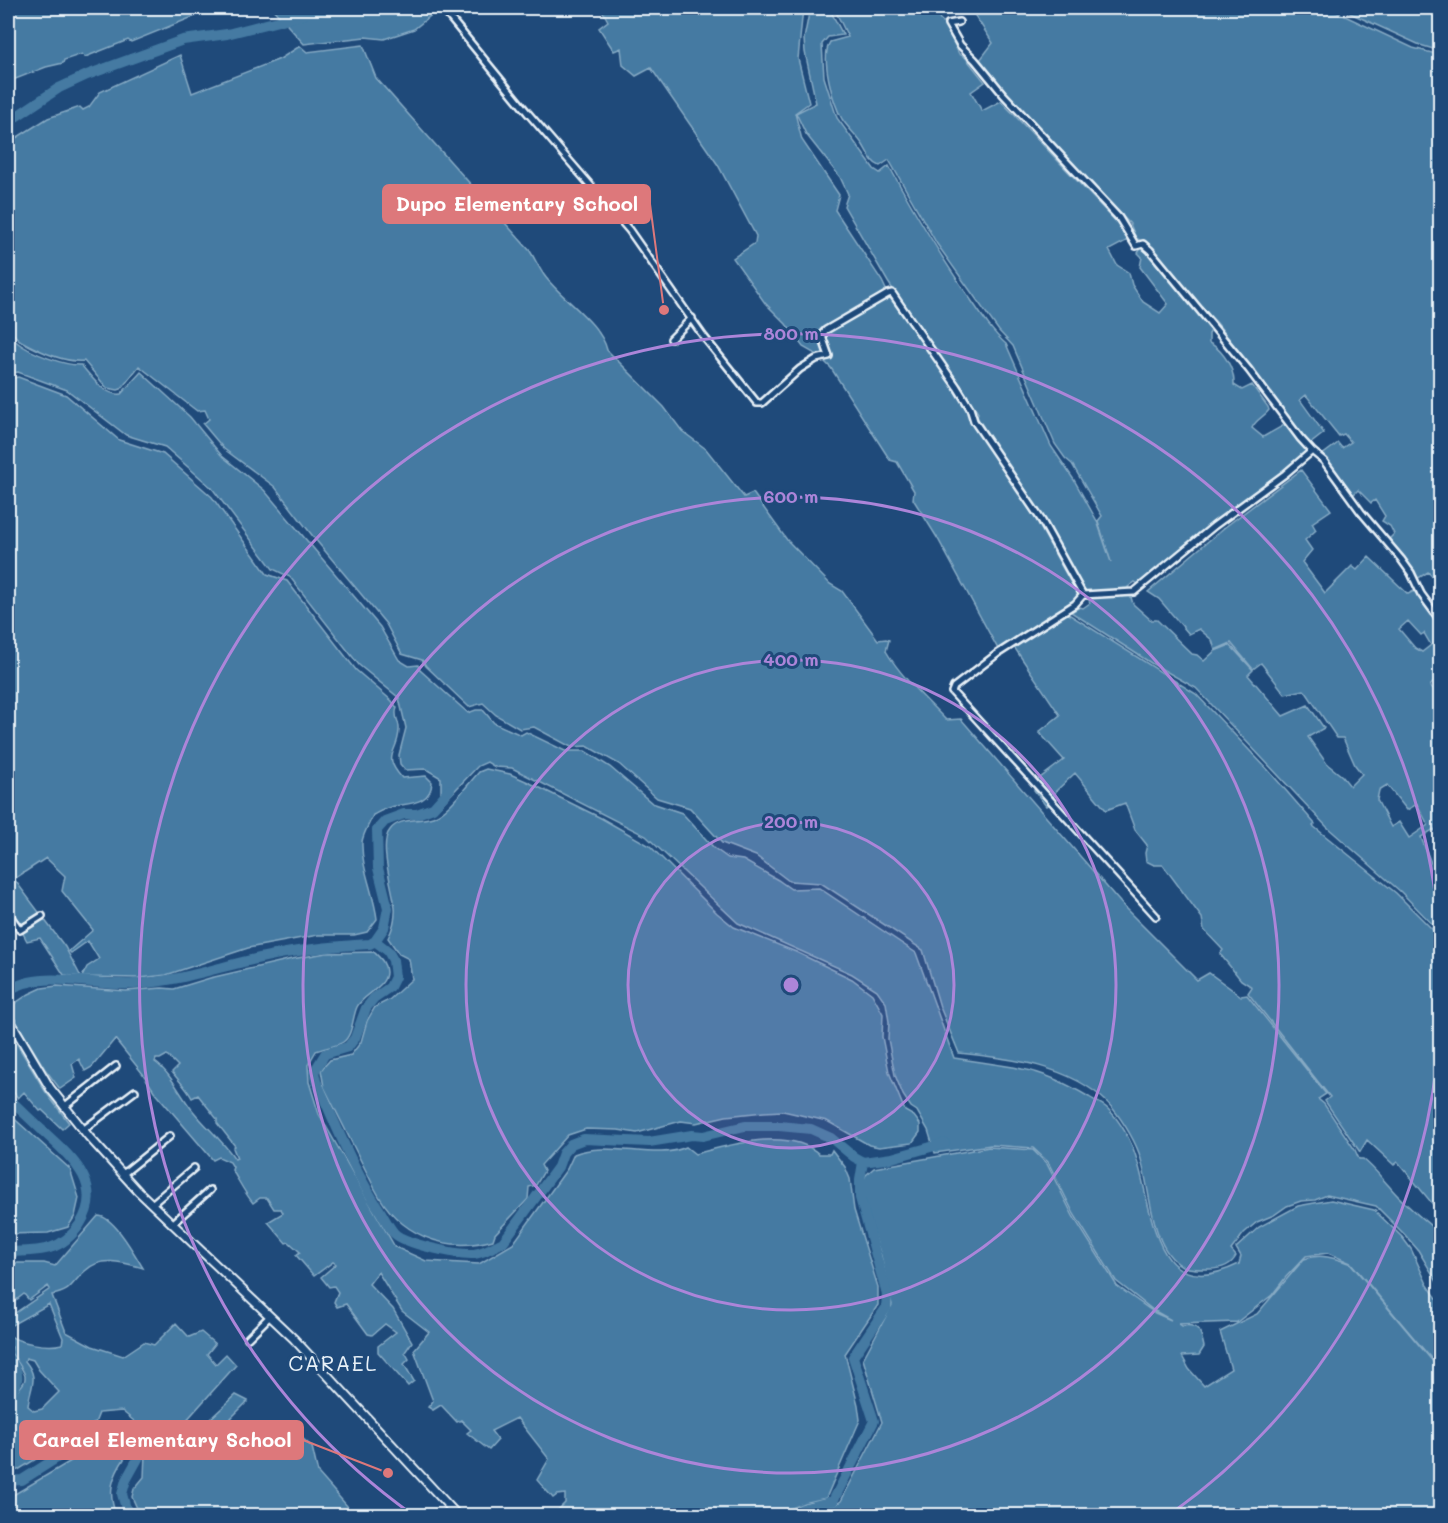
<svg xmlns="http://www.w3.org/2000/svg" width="1448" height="1523" font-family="Mali,sans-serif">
<rect width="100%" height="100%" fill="#1f4a7a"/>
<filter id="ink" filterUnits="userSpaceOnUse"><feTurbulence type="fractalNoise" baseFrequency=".0167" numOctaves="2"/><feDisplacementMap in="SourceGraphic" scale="12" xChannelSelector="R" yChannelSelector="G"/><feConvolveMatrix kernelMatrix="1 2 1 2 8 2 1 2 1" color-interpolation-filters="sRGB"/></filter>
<g filter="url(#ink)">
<path fill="#447aa2" stroke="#86aac4" stroke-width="1.5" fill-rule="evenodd" d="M 8,8 L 215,8 L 131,42 L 128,40 L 85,57 L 82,54 L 64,60 L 63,63 L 46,67 L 8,82 Z
M 272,8 L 440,8 L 414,29 L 384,39 L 365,37 L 304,44 Z
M 601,8 L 803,8 L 798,59 L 809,103 L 795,113 L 802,140 L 839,195 L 835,210 L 882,281 L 890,298 L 969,409 L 970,422 L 1030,509 L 1077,594 L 1078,597 L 1062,610 L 1196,694 L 1269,771 L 1315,824 L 1313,826 L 1396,893 L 1440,937 L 1440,1213 L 1398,1162 L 1394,1165 L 1367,1140 L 1360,1152 L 1325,1101 L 1330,1097 L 1248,993 L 1252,987 L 1241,980 L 1220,954 L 1223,950 L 1204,930 L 1202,918 L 1163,865 L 1154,865 L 1146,861 L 1145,853 L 1147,845 L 1135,830 L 1125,803 L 1106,810 L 1075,773 L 1056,791 L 1051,804 L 1046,806 L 1034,790 L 1040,786 L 1036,781 L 1064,760 L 1039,732 L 1060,715 L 1012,644 L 998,649 L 938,539 L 913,499 L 914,491 L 897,462 L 890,460 L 831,368 L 819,356 L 803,347 L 786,324 L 765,303 L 733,258 L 755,243 L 756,236 L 718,165 L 651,68 L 636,76 L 623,65 L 621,48 L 614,51 L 599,28 L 608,21 Z
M 810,8 L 829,8 L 843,35 L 828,37 L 822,44 L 824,77 L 837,118 L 874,169 L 880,173 L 889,166 C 914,211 939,255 969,297 C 980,313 991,331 1006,344 L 1051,446 L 1074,480 L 1097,521 L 1111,562 L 1098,521 L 1102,516 L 1072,464 L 1065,458 L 1055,444 L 1013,346 L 999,331 L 937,244 L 889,160 L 880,166 C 871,163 868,153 863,145 C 857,136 848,128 842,119 C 833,103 820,58 830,42 L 848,37 L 834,8 L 919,8 L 922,11 L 928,8 L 944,23 L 959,54 L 965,57 L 985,82 L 971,92 L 982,111 L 1001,101 L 1121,227 L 1128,240 L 1109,250 L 1117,265 L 1129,273 L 1132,285 L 1143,302 L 1160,313 L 1168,304 L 1140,267 L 1142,257 L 1138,253 L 1142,247 L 1150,252 L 1212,329 L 1209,334 L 1209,343 C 1219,347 1231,363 1233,375 C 1234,378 1234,381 1234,385 L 1242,390 L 1252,385 L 1268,407 L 1269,410 C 1263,418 1256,419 1252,428 L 1263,437 L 1286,424 L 1308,454 L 1144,588 L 1135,582 L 1128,587 L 1133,604 L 1151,620 L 1157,620 L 1192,654 L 1197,655 L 1204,661 L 1215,651 L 1230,645 L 1253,670 L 1248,675 L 1283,716 L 1308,705 L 1324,728 L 1308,737 L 1327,764 L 1342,776 L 1350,786 L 1362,774 L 1355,765 L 1343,738 L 1337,738 L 1306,692 L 1304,690 L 1285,694 L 1261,663 L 1253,669 L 1231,643 L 1215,650 L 1212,640 L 1199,629 L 1189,634 L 1159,599 L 1148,592 L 1225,527 L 1301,470 L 1331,510 L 1312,523 L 1316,530 L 1305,540 L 1312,550 L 1302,562 L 1325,593 L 1352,566 L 1357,570 L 1369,557 L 1408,594 L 1414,591 L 1440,626 L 1440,675 L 1430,686 L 1440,695 L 1440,841 L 1434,829 L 1421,837 L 1431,863 L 1440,872 L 1440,932 L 1401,892 L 1327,827 L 1196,688 L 1151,663 L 1071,612 L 1080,607 L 1083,608 L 1090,603 C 1087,590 1077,578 1070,567 C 1043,515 1009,467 977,417 L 978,413 L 958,381 L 934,350 L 888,282 L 844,206 L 848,194 L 840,177 L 806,134 L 796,113 L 816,103 L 805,52 L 804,39 ZM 1408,621 L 1421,635 L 1424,633 L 1431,645 L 1422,652 L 1415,648 L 1399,629 ZM 1387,785 L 1407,810 L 1417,804 L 1428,825 L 1409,838 L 1399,822 L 1391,827 L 1377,800 L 1379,790 Z
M 970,8 L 1328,8 L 1413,48 L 1440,55 L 1440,585 L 1428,572 L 1417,579 L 1387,541 L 1394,534 L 1390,526 L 1382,521 L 1385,516 L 1375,500 L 1371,503 L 1358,490 L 1352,496 L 1321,456 L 1338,443 L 1342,448 L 1351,442 L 1344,434 L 1339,436 L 1306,395 L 1300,400 L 1324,433 L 1310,444 L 1217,323 L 1179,283 L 1152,247 L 1136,238 L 1130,224 L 1004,91 L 980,60 L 993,43 Z
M 1339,8 L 1440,8 L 1440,51 L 1420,45 Z
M 363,45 L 376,78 L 530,251 C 535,259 539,268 544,275 C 560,298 601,323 607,350 L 664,407 L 682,431 L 706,449 L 744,497 L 753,493 L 787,540 L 830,584 L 842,591 L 878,640 L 886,639 L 889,640 L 886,651 C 901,677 925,698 946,720 L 961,719 L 1126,909 L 1197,980 L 1209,973 L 1241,996 L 1247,995 L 1326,1094 L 1318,1099 L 1324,1104 L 1355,1150 L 1359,1159 L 1363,1159 C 1373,1167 1380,1176 1389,1186 C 1402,1202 1420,1217 1437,1231 L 1440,1229 L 1439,1285 L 1418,1250 L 1405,1235 L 1376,1206 L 1327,1195 L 1315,1200 L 1301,1201 L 1287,1206 L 1274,1215 L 1257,1222 L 1244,1233 L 1231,1250 L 1236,1256 C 1231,1266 1220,1269 1209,1269 C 1201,1269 1190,1270 1182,1266 C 1149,1248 1151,1185 1139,1153 C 1133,1137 1120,1116 1108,1103 C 1070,1065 1009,1058 959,1053 L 940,1007 L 923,950 L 821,883 L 789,881 L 756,856 L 722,843 L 690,808 L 657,798 L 619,764 L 587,746 L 571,747 L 534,727 L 520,729 L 496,715 L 483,703 L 469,707 L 426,666 L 422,660 L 402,654 L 386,624 L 315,539 L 275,487 L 224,449 L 203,424 L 209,419 L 205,410 L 197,411 L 139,366 L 121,389 L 118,390 L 107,388 L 84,361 C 64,363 39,351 21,341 C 16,338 12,332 8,328 L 8,143 L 48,118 L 80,107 L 83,110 L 89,107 L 100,92 L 180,55 L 192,93 L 280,59 L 300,46 L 307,52 Z
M 8,333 C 11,336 14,340 18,343 C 31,353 65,366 81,365 C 92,377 104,396 121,394 L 141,372 L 190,417 L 222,456 L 264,490 L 380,627 L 399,660 L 409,666 L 418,665 L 420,670 L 468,713 L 476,710 L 483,710 L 494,723 L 521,735 L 526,732 L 565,751 L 585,751 L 610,767 L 652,803 L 682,813 L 714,848 L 728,858 L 743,860 L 778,880 L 791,889 L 819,888 L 916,953 L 954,1058 C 977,1062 1000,1064 1022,1069 C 1045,1073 1069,1085 1089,1097 C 1095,1101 1103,1104 1108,1109 C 1121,1122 1132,1142 1137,1160 C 1154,1214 1153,1306 1239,1264 L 1241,1256 L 1236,1248 L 1259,1227 L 1298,1206 L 1331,1200 L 1374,1210 L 1402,1237 L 1411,1249 L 1427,1284 L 1440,1303 L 1440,1369 L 1351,1263 L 1328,1253 L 1306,1256 L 1286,1277 L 1272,1295 L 1237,1322 L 1179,1324 L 1182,1326 C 1199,1323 1201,1332 1204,1347 L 1199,1355 L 1182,1356 L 1189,1369 L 1204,1386 L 1231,1369 L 1220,1332 L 1257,1314 L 1304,1259 C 1320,1253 1335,1258 1351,1264 L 1440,1370 L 1440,1515 L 1339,1516 L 1334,1512 L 1320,1516 L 793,1515 C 810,1507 826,1513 841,1501 L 882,1422 L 863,1359 L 892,1305 L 881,1256 L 863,1201 L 862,1183 L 866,1175 L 874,1168 L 989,1147 L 1033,1150 L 1047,1164 L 1073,1216 L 1117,1286 L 1155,1313 L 1171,1320 L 1153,1310 L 1116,1281 L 1074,1214 L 1048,1162 L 1033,1148 L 991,1145 L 935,1153 L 928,1130 L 917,1111 L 911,1107 L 903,1095 L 895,1075 L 888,1039 L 889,1022 L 886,1003 L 877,990 L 852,974 L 738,923 L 646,836 L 512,768 L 495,767 L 487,762 L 478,766 L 441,805 L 441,778 L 426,769 L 405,770 L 400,764 L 399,755 L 406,728 L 399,698 L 359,665 L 290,577 L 273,569 L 212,488 L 165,447 L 126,435 L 67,390 L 18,372 L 8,374 Z
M 18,377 L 66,395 L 119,440 L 163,454 L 212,497 L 267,574 L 287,581 L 356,670 L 392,701 L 397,708 C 393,717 400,721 399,730 C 398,754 381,754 402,778 L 426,776 L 432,782 C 431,805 408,803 391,807 C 385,808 379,812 373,815 C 370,823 363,833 362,842 C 361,868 374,893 377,919 L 367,932 L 354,935 L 318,935 L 248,948 L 166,975 L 140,978 L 82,977 L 87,967 L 99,959 L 88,941 L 71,953 L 69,951 L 93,930 L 62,891 L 65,876 L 46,858 L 14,879 L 65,947 L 81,977 L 64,975 L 40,938 L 27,941 L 11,911 L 8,912 L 8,379 Z
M 486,769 L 510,774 L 528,782 L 601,818 L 650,846 L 717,913 L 734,927 L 796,952 L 852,979 L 872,994 L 883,1014 L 882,1037 L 889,1072 L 905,1111 L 914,1116 L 920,1124 L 920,1132 L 912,1143 L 879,1147 L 869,1145 L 827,1121 L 783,1111 L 764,1112 L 726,1116 L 696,1123 L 681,1121 L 637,1133 L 618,1130 L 586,1129 L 568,1135 L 541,1165 L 544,1171 L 536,1185 L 529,1187 L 528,1199 L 495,1234 L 493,1240 C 444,1254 398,1234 375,1189 L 324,1087 L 321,1070 L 330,1060 L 351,1055 L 361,1042 L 367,1021 L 375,1007 L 389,1000 L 412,979 L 409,959 L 399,954 L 388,938 C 393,928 396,918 395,907 C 393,889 378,844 390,830 C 399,817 419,822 433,817 C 449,811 467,785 479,772 Z
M 374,952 C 380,958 386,963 386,972 C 386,988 363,994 357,1007 C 352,1018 353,1035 343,1042 C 337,1046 323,1048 316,1051 L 308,1065 L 309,1082 L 319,1114 L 395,1247 L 426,1261 L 479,1264 L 513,1244 L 567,1169 L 574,1154 C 608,1140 657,1161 686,1147 L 695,1154 C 730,1145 789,1127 819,1154 L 830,1154 L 832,1150 L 845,1167 L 850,1179 L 854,1210 L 878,1287 L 878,1305 L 845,1354 L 858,1405 L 860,1420 L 826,1498 L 804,1503 L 776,1515 L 553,1515 L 565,1503 L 565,1494 L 557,1495 L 553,1498 L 537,1480 L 549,1459 L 517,1418 L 491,1431 L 498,1440 L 489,1450 L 467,1433 L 471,1430 L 461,1420 L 457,1422 L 441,1405 L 433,1410 L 428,1407 L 433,1401 L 414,1350 L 429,1332 L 402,1311 L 378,1272 L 369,1284 L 393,1309 L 412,1342 L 405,1352 L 409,1359 L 404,1364 L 414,1381 L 408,1386 L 378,1352 L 378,1346 L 396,1332 L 385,1324 L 372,1335 L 368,1334 L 346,1304 L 337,1307 L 334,1302 L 338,1292 L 334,1286 L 329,1287 L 321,1277 L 336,1264 L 333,1262 L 314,1276 L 296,1255 L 300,1252 L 289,1242 L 286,1243 L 268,1222 L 283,1213 L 281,1209 L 274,1209 L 267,1198 L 260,1198 L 253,1203 C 244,1192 239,1181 232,1170 L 233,1167 L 230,1162 L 219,1157 L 213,1160 L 154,1091 L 143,1074 L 115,1039 L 92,1067 L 85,1071 L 79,1059 L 72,1064 L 76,1078 L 60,1089 L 45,1069 L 8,1008 L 29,994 L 42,988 L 57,986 L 126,991 L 162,988 L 174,989 L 210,978 L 292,959 L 326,953 ZM 167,1055 L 178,1066 L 172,1072 C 179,1081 187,1088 192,1098 L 198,1095 L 217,1119 L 217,1123 L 235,1146 L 233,1148 L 237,1158 L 235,1159 C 223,1141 207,1128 194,1112 C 181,1097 171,1073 155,1062 L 156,1059 L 160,1059 Z
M 8,1029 L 45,1091 L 69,1123 L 62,1129 L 42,1110 L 40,1111 L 24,1092 L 18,1098 L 8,1085 Z
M 8,1113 L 70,1169 L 79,1198 L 75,1216 L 68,1227 L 48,1233 L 8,1234 Z
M 98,1216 C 114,1216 135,1255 143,1268 C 125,1263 101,1255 85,1271 C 70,1284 73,1291 52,1295 L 66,1332 L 92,1346 L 123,1356 L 144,1342 L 154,1345 L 176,1323 L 189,1337 L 201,1332 L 215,1344 L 207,1354 L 216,1364 L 226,1354 L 236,1365 L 176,1432 L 182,1445 L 236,1395 L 248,1401 L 231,1418 L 253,1438 L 257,1437 L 262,1442 L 270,1439 L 282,1455 L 301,1437 L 312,1447 L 318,1473 L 355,1515 L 140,1515 L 132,1497 L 134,1489 L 144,1477 L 146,1431 L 122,1411 L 99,1413 L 95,1423 L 18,1470 L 8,1472 L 8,1405 C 23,1377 36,1386 11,1353 L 12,1347 L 8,1346 L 8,1334 C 17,1343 49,1348 62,1344 L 63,1338 L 49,1304 L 8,1327 L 8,1318 L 50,1289 L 48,1286 L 29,1300 L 24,1294 L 11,1304 L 8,1309 L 8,1263 L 44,1263 L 55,1266 ZM 26,1358 L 33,1360 L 39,1370 L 59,1392 L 42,1409 L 34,1411 L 28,1406 C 30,1386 40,1379 25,1361 Z
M 109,1442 L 122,1445 L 126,1456 C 112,1477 107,1491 116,1515 L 8,1515 L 8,1498 L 98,1445 Z"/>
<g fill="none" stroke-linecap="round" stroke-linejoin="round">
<path stroke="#447aa2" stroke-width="10" d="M 8,122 L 59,88 L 87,75 L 183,40 L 227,34 L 306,14 L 318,8
M 375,941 L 388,951 L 393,960 L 395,977 L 390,987 L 374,998 L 366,1008 L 355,1038 L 348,1047 L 325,1054 L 314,1072 L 316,1081 C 336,1124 353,1170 379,1209 C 384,1217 388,1226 394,1233 C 405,1244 457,1255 474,1254 C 484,1253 494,1247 503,1242 L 558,1167 L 563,1153 L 571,1144 L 584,1139 L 649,1142 L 692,1135 L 703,1136 L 745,1126 L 779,1126 L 811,1129 L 831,1138 L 854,1157 L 863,1162 L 892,1158 L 945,1143
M 8,991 C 39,968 98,987 134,984 C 178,982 218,967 260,958 C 296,950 333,946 370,944 L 375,941 L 384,928 L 388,908 L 378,868 L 377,830 L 385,821 L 404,814 L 417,814 L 433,808 L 450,789
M 8,1098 C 20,1109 32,1121 44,1132 C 71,1157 105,1185 80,1224 C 61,1253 38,1251 8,1252
M 8,1358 C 21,1373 20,1382 8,1398
M 8,1481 L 22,1480 L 101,1430 L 126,1429 L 138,1440 L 140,1455 L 126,1480 L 122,1494 L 128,1516
M 788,1516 L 803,1509 L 833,1501 L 874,1421 L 853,1357 L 886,1308 L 887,1295 L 860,1198 L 860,1180 L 863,1162"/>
<g stroke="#e8f1f8" stroke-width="10">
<path id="minor" d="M 442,8 L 527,112 L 629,230 L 704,337 L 757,403 L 762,403 L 800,369 L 816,359 L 829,356 L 823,339 L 823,333 L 826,330 L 888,294 L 892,293 L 957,387 L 970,408 L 974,421 L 1042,521 L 1083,595
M 959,22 L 948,24 L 960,45 L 975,60 L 1003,94 L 1119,218 L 1136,246 L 1143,244 L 1150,250 L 1249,370 L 1300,438 L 1312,451 L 1285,474 L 1214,526 L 1134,592 L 1083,595
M 671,339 L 692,318
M 1312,451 L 1324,461 L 1361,512 L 1401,559 L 1411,573 L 1421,594 L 1440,620
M 1083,595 L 1075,604 L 997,654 L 954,687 L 952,692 L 1156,916
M 8,913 L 20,930 L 42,916
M 64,1107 L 116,1066
M 83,1130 L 135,1091
M 123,1174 L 170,1136
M 152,1204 L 194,1168
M 172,1224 L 210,1190
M 248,1338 L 270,1316"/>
</g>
<g stroke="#e8f1f8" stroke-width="11">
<path id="tertiary" d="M 8,1017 L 50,1088 L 89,1137 L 138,1191 L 294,1339 L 458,1516"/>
</g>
<use href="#minor" stroke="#1f4a7a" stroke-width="5"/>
<use href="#tertiary" stroke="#1f4a7a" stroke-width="7"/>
</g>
</g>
<circle cx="791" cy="985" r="163" fill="#ac85d9" fill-opacity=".12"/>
<g fill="none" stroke="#ac85d9" stroke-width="3">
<circle cx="791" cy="985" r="163"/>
<circle cx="791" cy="985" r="325"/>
<circle cx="791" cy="985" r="488"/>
<path d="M1440 1030A651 651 0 0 1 1169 1515M413 1515A651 651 0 1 1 1440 940"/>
</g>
<g text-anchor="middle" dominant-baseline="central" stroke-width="6" stroke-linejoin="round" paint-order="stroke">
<g font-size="21" letter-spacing="1.5" fill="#e8f1f8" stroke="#1f4a7a">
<text x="333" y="1362">CARAEL</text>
</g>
</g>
<circle cx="791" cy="985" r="9" fill="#ac85d9" stroke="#1f4a7a" stroke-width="3"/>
<g font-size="18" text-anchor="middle" font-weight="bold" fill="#ac85d9" stroke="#1f4a7a" stroke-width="6" stroke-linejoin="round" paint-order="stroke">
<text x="791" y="340">800 m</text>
<text x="791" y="503">600 m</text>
<text x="791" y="666">400 m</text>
<text x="791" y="828">200 m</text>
</g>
<path fill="none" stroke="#dd787b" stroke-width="2" d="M664 310L650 204M388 1473L303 1440"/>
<g fill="#dd787b" stroke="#1f4a7a" stroke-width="2">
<circle cx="664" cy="310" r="6"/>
<circle cx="388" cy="1473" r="6"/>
</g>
<g fill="#dd787b" stroke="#dd787b" stroke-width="2">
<rect x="383" y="185" width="267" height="38" rx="6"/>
<rect x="20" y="1421" width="283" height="38" rx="6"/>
</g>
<g font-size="20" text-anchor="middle" font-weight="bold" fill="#fff">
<text x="517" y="211">Dupo Elementary School</text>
<text x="162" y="1447">Carael Elementary School</text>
</g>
<rect width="1448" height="1523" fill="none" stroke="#1f4a7a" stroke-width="30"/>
<rect x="15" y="15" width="1418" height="1493" fill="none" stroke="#e8f1f8" stroke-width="2" filter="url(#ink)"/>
</svg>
